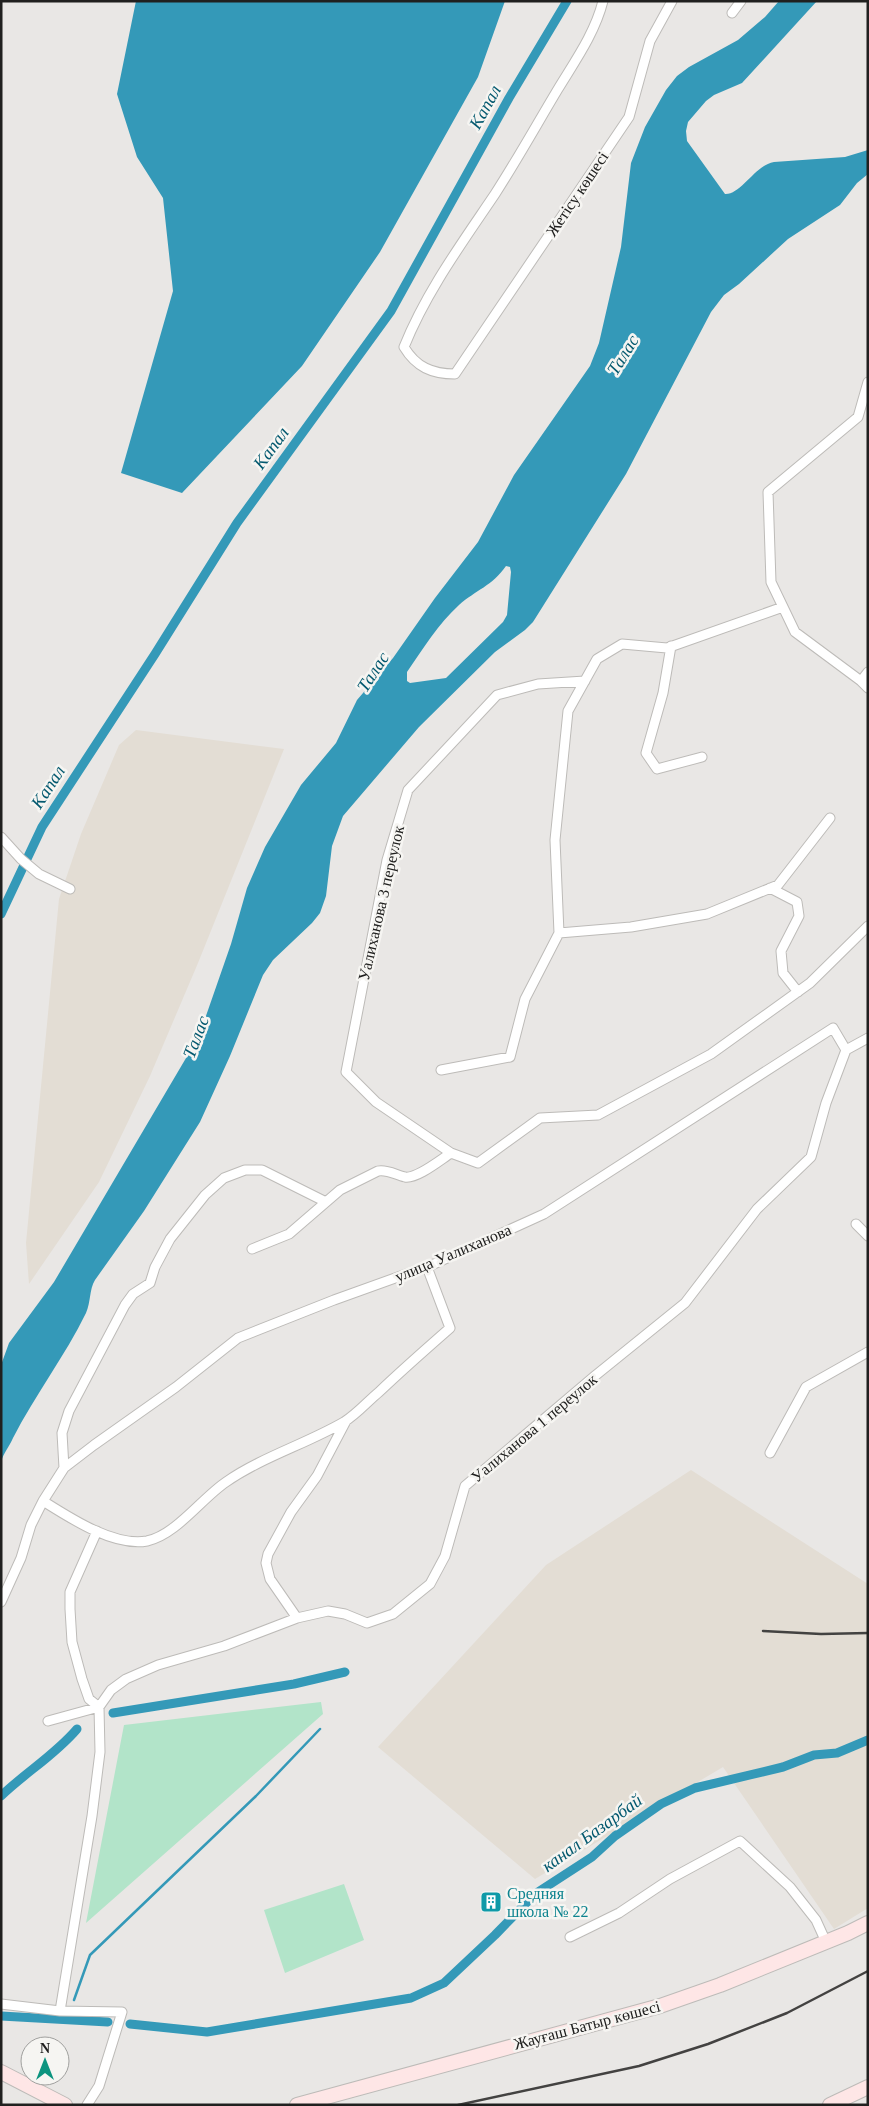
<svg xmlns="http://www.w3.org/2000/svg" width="869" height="2106" font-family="Georgia,serif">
<rect width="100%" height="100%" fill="#e9e7e5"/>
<path fill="#e3ddd4" d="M 136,730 L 284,749 L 198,963 L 150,1076 L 99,1182 L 29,1284 L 26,1243 L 59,899 L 81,834 L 119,745 Z
M 691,1470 L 868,1584 L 868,1908 L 834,1929 L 723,1767 L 535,1879 L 378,1747 L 546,1565 Z"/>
<path fill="#b2e4c9" d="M 321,1702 L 323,1714 L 86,1923 L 124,1725 Z
M 344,1884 L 364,1940 L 285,1973 L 264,1910 Z"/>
<path fill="#3499b8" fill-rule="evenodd" d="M 136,1 L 505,1 L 478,77 L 380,252 L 302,366 L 182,493 L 121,473 L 173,291 L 163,198 L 137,157 L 117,94 Z
M 779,1 L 817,1 L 742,83 L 714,95 L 706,101 L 688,122 L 686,131 L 687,141 L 725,194 C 741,195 755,165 774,162 L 845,157 L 868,150 L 868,174 L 857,183 L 840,205 L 788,239 L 739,284 L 724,295 L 711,312 L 626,474 L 533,622 L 525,630 L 495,652 L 419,727 L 343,816 L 332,846 L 326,896 L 320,913 L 312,923 L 273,960 L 263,975 L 230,1056 L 200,1122 L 144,1211 L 95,1280 C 89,1290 91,1302 86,1313 C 65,1356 35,1395 13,1438 C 9,1447 4,1452 1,1462 L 1,1365 L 9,1343 L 54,1282 L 199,1036 L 231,944 L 247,888 L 265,847 L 301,785 L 336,743 L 357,700 L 393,658 L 435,598 L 478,542 L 514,475 L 590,366 L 599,343 L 621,247 L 631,163 L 645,127 L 666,90 L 677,76 L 689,67 L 738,40 L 765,17 ZM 506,566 L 510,567 L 511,572 L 507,615 L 503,622 L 446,678 L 410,683 L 407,681 L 407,672 C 423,649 438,624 459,605 C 476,590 492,586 506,566 Z"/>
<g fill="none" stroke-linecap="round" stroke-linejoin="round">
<path stroke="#3499b8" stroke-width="2.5" d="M 74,2000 L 90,1955 L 256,1796 L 320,1729"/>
<path stroke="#3499b8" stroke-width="9" d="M 1,914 L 42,827 L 155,654 L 237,523 L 391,311 L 509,98 L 567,1
M 113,1713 L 294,1684 L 345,1672
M 1,1796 C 26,1772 55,1755 77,1729
M 1,2016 L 108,2022
M 130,2024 L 207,2032 L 411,1998 L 444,1983 L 495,1935 L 535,1894 L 592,1857 L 615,1836 L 661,1804 L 695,1788 L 783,1767 L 814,1755 L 837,1753 L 868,1740"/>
<g stroke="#bdbbb8" stroke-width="11">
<path id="street" d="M 603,1 C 595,33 575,61 558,89 C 537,124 517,160 495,194 C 462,243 426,292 404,347 C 416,367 432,374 455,374 L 629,117 L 650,41 L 672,1
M 732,13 L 741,1
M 868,382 L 858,417 L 768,492 L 771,582 L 795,632 L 861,681 L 868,688
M 671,646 L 663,693 L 646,753 L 657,769 L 702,757
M 861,681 L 868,672
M 1,837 L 21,859 L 39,874 L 70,889
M 770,888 L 797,902 L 799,916 L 781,951 L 783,973 L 798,992
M 559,933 L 631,927 L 707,914 L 778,885 L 830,818
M 441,1070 L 510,1057 L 525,999 L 559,933 L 555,840 L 568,711 L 597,659 L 622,644 L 667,648 L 783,607
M 451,1153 L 376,1102 L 346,1072 L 387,860 L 408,790 L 497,695 L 538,684 L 585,681
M 856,1224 L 868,1236
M 252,1249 L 289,1234 L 340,1190 L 378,1171 C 387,1169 396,1175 405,1177 C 417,1179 440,1160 451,1153 L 478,1163 L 540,1118 L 598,1115 L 711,1054 L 810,983 L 868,926
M 770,1453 L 806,1387 L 868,1352
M 64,1468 L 62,1433 L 69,1411 L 125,1305 L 133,1294 L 150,1283 L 155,1267 L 170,1239 L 205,1195 L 224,1178 L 245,1170 L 262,1170 L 324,1201
M 43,1501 C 70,1518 114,1547 147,1541 C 176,1535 202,1498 226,1482 C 262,1457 306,1444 344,1422 C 357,1414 368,1401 379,1392 C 402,1370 426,1349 450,1328 L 427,1267
M 1,1602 L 21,1558 L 31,1525 L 43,1501 L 64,1468 L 94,1445 L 176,1387 L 238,1338 L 334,1300 L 434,1264 L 544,1214 L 833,1028 L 846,1050
M 297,1618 L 270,1579 L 266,1563 L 268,1554 L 291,1512 L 317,1476 L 346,1421
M 48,1721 L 99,1707 L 111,1690 L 126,1679 L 158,1665 L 224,1646 L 297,1618 L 328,1611 L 345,1614 L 367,1623 L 393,1614 L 430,1584 L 445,1556 L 465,1486 L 596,1375 L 685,1303 L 757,1209 L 811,1157 L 826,1103 L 846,1050 L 868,1038
M 570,1937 L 619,1913 L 670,1879 L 740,1841 L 790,1887 L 816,1920 L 826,1942
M 1,2004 L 60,2011
M 87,2105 L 99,2086 L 122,2012 L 60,2011 L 92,1816 L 100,1752 L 99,1707 L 89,1699 L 82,1679 L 72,1642 L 70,1609 L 70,1592 L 97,1531"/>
</g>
<g stroke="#bdbbb8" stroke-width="16">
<path id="secondary" d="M 1,2072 L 65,2105
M 297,2105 L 660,2006 L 720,1985 L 848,1933 L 868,1923
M 830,2105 L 868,2087"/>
</g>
<use href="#street" stroke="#fff" stroke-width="9"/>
<use href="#secondary" stroke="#fee6e6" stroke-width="14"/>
<path stroke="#434241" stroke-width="2.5" d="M 763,1631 L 821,1634 L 868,1633
M 458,2105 L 639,2066 L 708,2044 L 787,2013 L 868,1971"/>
</g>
<defs>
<g id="building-square" transform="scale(1.125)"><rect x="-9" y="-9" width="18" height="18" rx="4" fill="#0f9aa8" stroke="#f6f5f2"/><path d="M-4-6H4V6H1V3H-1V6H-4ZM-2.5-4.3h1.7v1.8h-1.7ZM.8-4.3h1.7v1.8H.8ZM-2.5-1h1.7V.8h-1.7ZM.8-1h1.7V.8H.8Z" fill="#fff"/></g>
</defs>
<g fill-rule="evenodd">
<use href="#building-square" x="491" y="1902"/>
</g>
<g text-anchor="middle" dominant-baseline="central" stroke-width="5" stroke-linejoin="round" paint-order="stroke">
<g font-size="16" fill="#20201f" stroke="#f6f5f2">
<text transform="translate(577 194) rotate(-56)">Жетісу көшесі</text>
<text transform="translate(381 903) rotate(-77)">Уалиханова 3 переулок</text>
<text transform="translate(453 1253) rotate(-23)">улица Уалиханова</text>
<text transform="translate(534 1428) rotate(-40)">Уалиханова 1 переулок</text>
<text transform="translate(587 2025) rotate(-15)">Жауғаш Батыр көшесі</text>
</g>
<g font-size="16" fill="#0d838f" stroke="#f6f5f2" text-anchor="start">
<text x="507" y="1893">Средняя<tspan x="507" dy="18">школа № 22</tspan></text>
</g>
<g font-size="18" font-style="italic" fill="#04596f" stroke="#f6f5f2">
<text transform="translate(485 107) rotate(-61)">Капал</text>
<text transform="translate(623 355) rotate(-58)">Талас</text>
<text transform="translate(271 448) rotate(-54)">Капал</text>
<text transform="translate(373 672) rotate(-57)">Талас</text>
<text transform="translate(48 787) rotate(-57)">Капал</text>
<text transform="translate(196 1037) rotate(-69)">Талас</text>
<text transform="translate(592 1833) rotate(-36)">канал Базарбай</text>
</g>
</g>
<rect width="869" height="2106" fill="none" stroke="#20201f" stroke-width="5"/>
<g transform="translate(45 2061)"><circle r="24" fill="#f6f5f2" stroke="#a0a09e"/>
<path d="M0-4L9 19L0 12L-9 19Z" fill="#0c947f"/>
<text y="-8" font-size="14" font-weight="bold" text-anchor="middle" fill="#20201f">N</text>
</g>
</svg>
